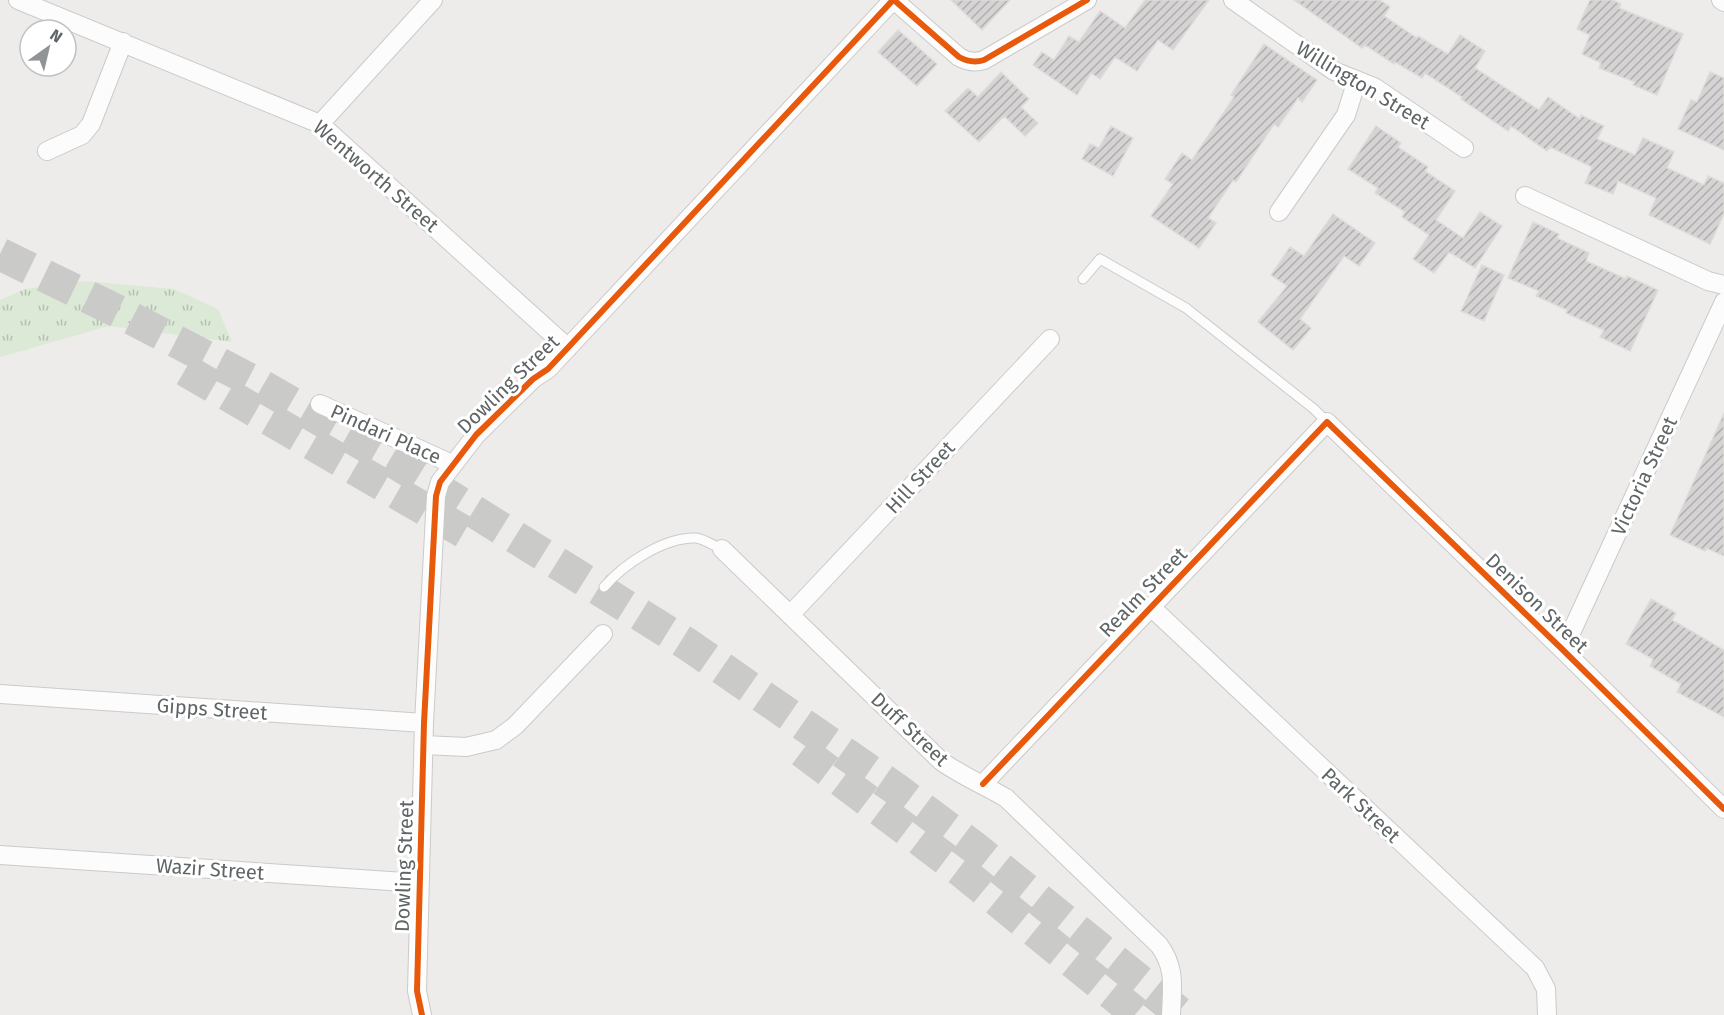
<svg xmlns="http://www.w3.org/2000/svg" width="1724" height="1015" font-family="'Fira Sans',sans-serif">
<defs>
<pattern id="park-tufts" width="24" height="20" patternUnits="userSpaceOnUse" patternTransform="scale(1.5)"><rect width="24" height="20" fill="#dce9d6"/><path d="M3 7l-1-3M5 7V3M7 7l1-3M15 17l-1-3M17 17v-4M19 17l1-3" fill="none" stroke="#b6c0b1"/></pattern>
<pattern id="building-hatch" width="6" height="6" patternUnits="userSpaceOnUse" patternTransform="scale(1.5)"><rect width="6" height="6" fill="#d5d3d3"/><path d="M-1 1l2-2M0 6l6-6M5 7l2-2" fill="none" stroke="#b0afaf"/></pattern>
</defs>
<rect width="100%" height="100%" fill="#eeecea"/>
<path fill="url(#park-tufts)" d="M 85,281 L 174,289 L 218,309 L 232,342 L 109,326 L 0,357 L 0,300 L 25,289 Z"/>
<path fill="url(#building-hatch)" stroke="#dedbd9" stroke-width="1.5" d="M 951,0 L 1010,0 L 982,30 Z
M 1145,0 L 1209,0 L 1173,50 L 1158,40 L 1137,71 L 1115,57 L 1100,79 L 1091,73 L 1077,95 L 1033,65 L 1042,52 L 1054,60 L 1069,36 L 1079,42 L 1100,11 L 1125,28 Z
M 1294,0 L 1380,0 L 1390,7 L 1384,16 L 1417,38 L 1418,36 L 1448,54 L 1460,35 L 1485,51 L 1475,68 L 1539,110 L 1548,97 L 1580,119 L 1581,115 L 1604,126 L 1597,139 L 1635,155 L 1643,138 L 1674,152 L 1667,168 L 1704,185 L 1708,176 L 1724,183 L 1724,214 L 1710,244 L 1649,215 L 1656,198 L 1618,181 L 1613,194 L 1585,183 L 1592,167 L 1550,147 L 1547,151 L 1511,126 L 1508,131 L 1461,99 L 1462,97 L 1425,73 L 1422,78 L 1395,62 L 1394,64 L 1365,45 L 1362,48 Z
M 1590,0 L 1613,0 L 1621,4 L 1619,8 L 1683,34 L 1657,95 L 1633,85 L 1635,82 L 1599,68 L 1601,63 L 1582,54 L 1590,35 L 1577,29 Z
M 898,30 L 937,64 L 917,86 L 878,52 Z
M 1264,44 L 1317,80 L 1302,102 L 1298,98 L 1278,127 L 1274,124 L 1236,182 L 1233,180 L 1208,218 L 1216,223 L 1199,248 L 1151,216 L 1173,184 L 1165,179 L 1182,153 L 1192,160 L 1234,97 L 1231,95 Z
M 1001,72 L 1029,99 L 1021,107 L 1038,123 L 1025,136 L 1004,116 L 979,142 L 945,111 L 968,88 L 978,97 Z
M 1710,72 L 1724,78 L 1724,150 L 1678,129 L 1691,100 L 1697,102 Z
M 1111,126 L 1133,138 L 1113,176 L 1082,159 L 1090,144 L 1099,148 Z
M 1376,126 L 1401,143 L 1398,147 L 1428,167 L 1425,171 L 1455,191 L 1436,220 L 1463,238 L 1480,212 L 1502,226 L 1475,268 L 1449,252 L 1434,273 L 1413,259 L 1429,235 L 1402,217 L 1405,212 L 1375,193 L 1378,188 L 1348,169 Z
M 1333,214 L 1375,243 L 1359,266 L 1344,256 L 1300,319 L 1311,328 L 1293,350 L 1258,322 L 1287,286 L 1271,275 L 1290,247 L 1304,256 Z
M 1533,222 L 1559,234 L 1557,238 L 1589,253 L 1586,261 L 1626,279 L 1627,276 L 1658,290 L 1630,351 L 1600,337 L 1604,330 L 1566,313 L 1567,310 L 1536,296 L 1539,291 L 1508,278 Z
M 1482,265 L 1504,275 L 1484,321 L 1461,311 Z
M 1724,413 L 1724,556 L 1706,548 L 1705,551 L 1670,535 Z
M 1651,599 L 1676,613 L 1672,620 L 1724,650 L 1724,717 L 1677,692 L 1681,684 L 1650,666 L 1653,659 L 1626,644 Z"/>
<g fill="none" stroke-linecap="round" stroke-linejoin="round">
<path stroke="#cacac9" stroke-width="33" stroke-dasharray="33 16" stroke-linecap="butt" d="M 0,254 L 121,313 L 262,386 L 396,463 L 687,644 L 896,789 L 975,848 L 1182,1015
M 185,370 L 464,532
M 802,751 L 960,870 L 1138,1015"/>
<g stroke="#cbcaca" stroke-width="11">
<path id="service" d="M 1083,279 L 1100,259 L 1186,308 L 1314,409 L 1327,422
M 604,587 C 624,564 664,537 696,538 C 704,539 714,546 722,549"/>
</g>
<g stroke="#cbcaca" stroke-width="20">
<path id="minor" d="M 18,0 L 320,124 L 568,348
M 894,0 L 959,57 C 968,62 975,63 984,60 L 1087,0
M 1233,0 L 1334,71 L 1374,87 L 1464,148
M 1721,0 L 1724,2
M 320,124 L 433,0
M 47,151 L 82,135 L 91,124 L 123,42
M 1525,196 L 1708,281 L 1724,285
M 1279,212 L 1346,115 L 1357,80
M 320,404 L 452,464
M 722,549 L 941,761 C 962,776 984,785 1006,798 L 1159,945 C 1176,968 1172,987 1171,1015
M 1151,607 L 1535,968 L 1546,989 L 1547,1015
M 790,615 L 1050,339
M 1563,650 L 1724,302
M 0,694 L 424,723
M 424,745 L 466,747 L 496,740 L 515,726 L 603,634
M 983,784 L 1327,422 L 1563,650 L 1724,809
M 0,855 L 420,883
M 422,1015 L 417,991 L 424,723 L 436,496 L 440,482 L 476,435 L 533,379 L 548,369 L 893,0"/>
</g>
<use href="#service" stroke="#fcfcfc" stroke-width="9"/>
<use href="#minor" stroke="#fcfcfc" stroke-width="18"/>
<g stroke="#fff" stroke-width="10">
<path id="cycleway" d="M 894,0 L 959,57 C 968,62 975,63 984,60 L 1087,0
M 983,784 L 1327,422 L 1563,650 L 1724,809
M 422,1015 L 417,991 L 424,723 L 436,496 L 440,482 L 476,435 L 533,379 L 548,369 L 893,0"/>
</g>
<use href="#cycleway" stroke="#e8590c" stroke-width="6"/>
</g>
<g text-anchor="middle" dominant-baseline="central" stroke-width="6" stroke-linejoin="round" paint-order="stroke">
<g font-size="20" fill="#5f6567" stroke="#fff">
<text transform="translate(1363 85) rotate(31)">Willington Street</text>
<text transform="translate(376 176) rotate(41)">Wentworth Street</text>
<text transform="translate(508 384) rotate(-44)">Dowling Street</text>
<text transform="translate(386 434) rotate(24)">Pindari Place</text>
<text transform="translate(1644 476) rotate(-65)">Victoria Street</text>
<text transform="translate(920 477) rotate(-47)">Hill Street</text>
<text transform="translate(1143 592) rotate(-46)">Realm Street</text>
<text transform="translate(1537 603) rotate(44)">Denison Street</text>
<text transform="translate(212 709) rotate(4)">Gipps Street</text>
<text transform="translate(910 729) rotate(43)">Duff Street</text>
<text transform="translate(1361 805) rotate(43)">Park Street</text>
<text transform="translate(404 866) rotate(-88)">Dowling Street</text>
<text transform="translate(210 869) rotate(4)">Wazir Street</text>
</g>
</g>
<g transform="translate(48 48) rotate(34)"><circle r="28" fill="#ffffff" stroke="#bfc1c2" stroke-width="1.5"/>
<path d="M0-4.5L10 22L0 15L-10 22Z" fill="#919495"/>
<text y="-9" font-size="16" font-weight="bold" text-anchor="middle" fill="#5f6567">N</text>
</g>
</svg>
